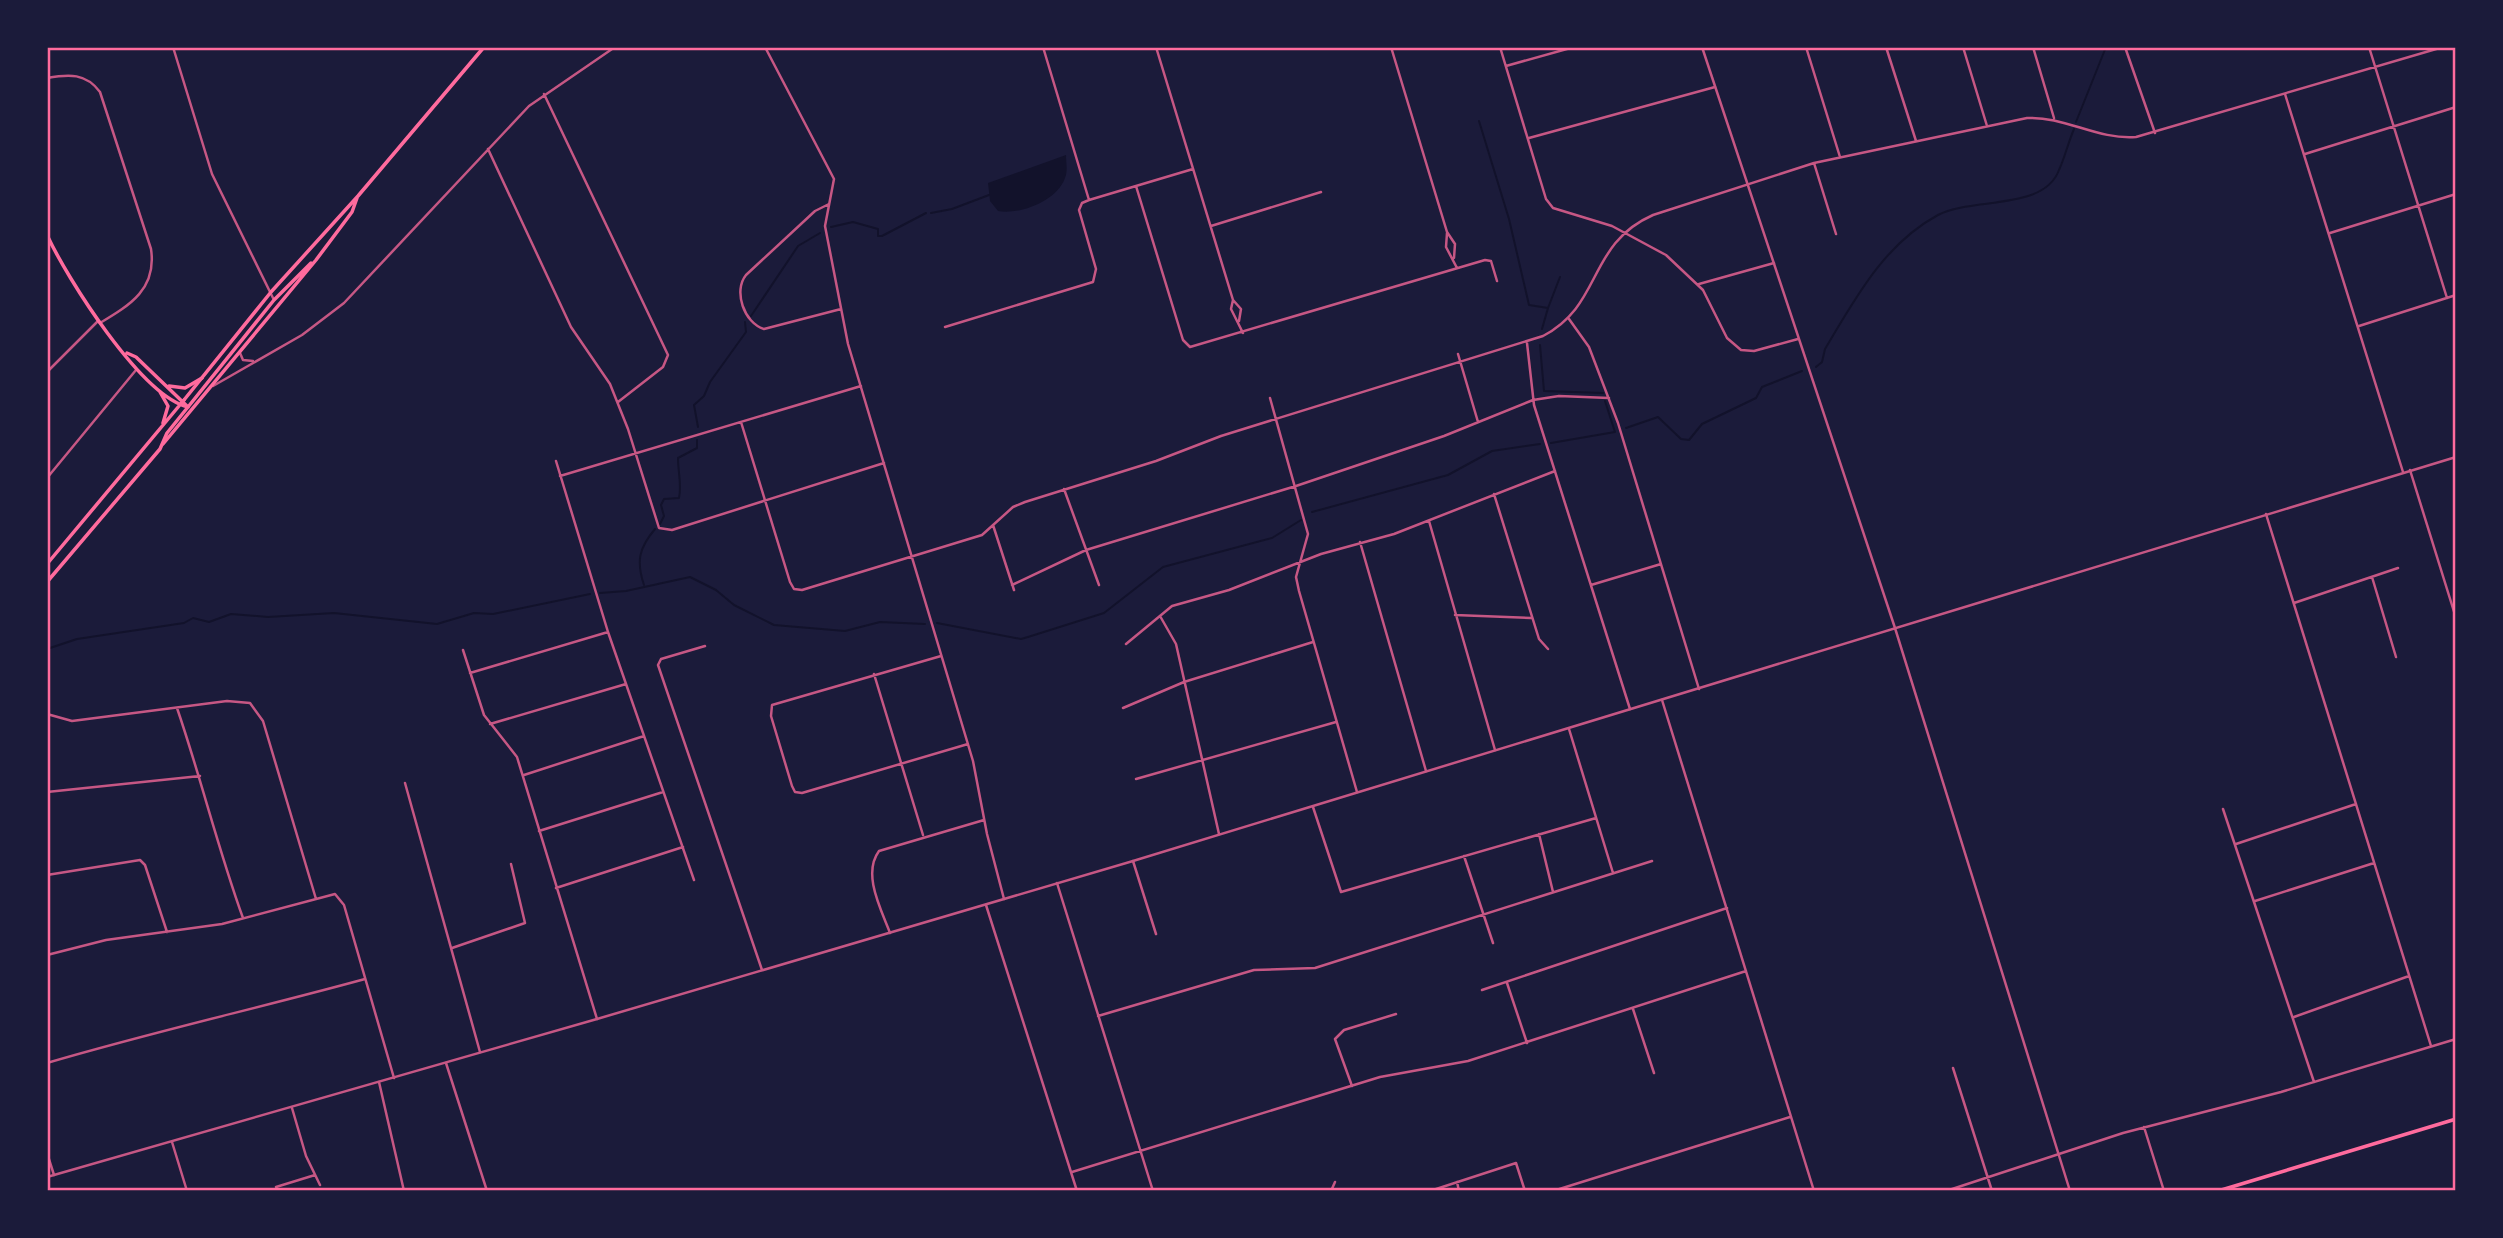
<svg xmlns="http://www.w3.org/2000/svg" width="2503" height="1238" font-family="Manrope,sans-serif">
<rect width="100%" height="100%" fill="#1b1b3a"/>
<path fill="#12122b" d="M 1066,155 C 1066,163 1068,171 1065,178 C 1057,201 1020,215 998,211 L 990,201 L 988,183 Z"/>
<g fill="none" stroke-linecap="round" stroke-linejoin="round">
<path stroke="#12122b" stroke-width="2" d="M 1479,121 L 1509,219 L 1529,305 L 1548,308 L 1542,329
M 2076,122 L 2106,47
M 931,213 L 952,209 L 989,195
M 831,227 L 853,222 L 878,229 L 878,236 L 882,236 L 926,213
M 1548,308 L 1560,277
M 751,316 L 798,246 L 820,233
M 1540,345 L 1544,391 L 1603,393
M 1816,367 L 1822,362 L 1825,349 C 1855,299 1884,244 1938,215 C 1972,197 2044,211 2059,170 C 2065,157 2068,143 2074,129
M 698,427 L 694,405 L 704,396 L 710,382 L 746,332 L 745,322
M 1626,428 L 1658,417 L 1681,439 L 1689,440 L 1702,424 L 1756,398 L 1762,387 L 1802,371
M 1551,443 L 1615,432 L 1605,401
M 1312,512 L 1448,475 L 1492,451 L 1540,444
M 660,524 L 664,516 L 661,505 L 664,499 L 679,498 C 682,485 678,473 678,458 L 697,448 L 697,440
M 644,585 C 636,561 639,548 655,529
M 600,593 L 626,591 L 690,577 L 716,590 L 734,605 L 774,625 L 845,631 L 880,622 L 925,624
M 937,623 L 1021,639 L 1028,637 L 1104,613 L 1163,567 L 1272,538 L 1301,520
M 47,649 L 77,639 L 184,623 L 193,618 L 209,622 L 231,614 L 268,617 L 334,613 L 437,624 L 474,613 L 493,614 L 590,594"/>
<path stroke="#c65784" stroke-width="2.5" d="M 173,47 L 212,174 L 274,300
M 765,47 L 834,179 L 825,226 L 848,344 L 973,761 L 987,834 L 1004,899
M 1043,47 L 1089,200 L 1193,169
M 1156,47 L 1233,300 L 1231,309 L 1243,333
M 1391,47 L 1447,232 L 1455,244 L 1454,258
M 1500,47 L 1546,199 L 1553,208 L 1612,226 L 1666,255 L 1703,290 L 1727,338 L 1741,350 L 1754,351 L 1798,339
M 1806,47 L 1840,157
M 1886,47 L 1916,141
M 1963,47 L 1987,126
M 2033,47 L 2054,118
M 2125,47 L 2155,133
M 2369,47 L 2447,298
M 1506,66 L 1574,47
M 47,78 C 69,74 86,73 100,92 L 151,249 C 157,289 130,305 100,323
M 544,94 L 668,355 L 663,367 L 618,402
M 2285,94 L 2403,472
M 1529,138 L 1715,87
M 488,149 L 571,327 L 610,384 L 628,429 L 659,528 L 672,530 L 884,463
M 2305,154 L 2456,107
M 1814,163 L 1836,234
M 1136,186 L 1183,340 L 1190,347 L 1485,260 L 1491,261 L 1497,281
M 829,204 L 815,211 L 746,275 C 733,291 744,323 764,329 L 841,309
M 1211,226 L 1321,192
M 1447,233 L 1446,247 L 1457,268
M 2330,233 L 2456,194
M 1699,284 L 1774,263
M 1233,300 L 1241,309 L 1239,321
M 1569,319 L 1589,347 L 1618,423 L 1699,689
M 2359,326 L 2456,295
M 945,327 L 1093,282 L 1096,269 L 1079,210 L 1082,203 L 1089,200
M 1527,343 L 1534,405 L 1630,709
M 240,353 L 243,360 L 253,361
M 1458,354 L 1478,422
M 47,372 L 98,321
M 213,386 L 302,335 L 344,303 L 529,106 L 615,47
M 1270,398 L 1308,534 L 1296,577 L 1299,591 L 1357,792
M 741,422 L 790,582 L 794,589 L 802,590 L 982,535 L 1013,507 L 1025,502 L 1156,461 L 1221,436 L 1543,336 C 1603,305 1587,244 1653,215 L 1814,163 L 2027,118 C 2065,116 2097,140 2136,137 L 2443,47
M 556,461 L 608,632 L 694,880
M 2410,470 L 2456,618
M 560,476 L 861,386
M 47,478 L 136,370
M 1064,489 L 1099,585
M 1494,494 L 1539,639 L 1548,649
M 2266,514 L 2431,1046
M 1429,521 L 1495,750
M 993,525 L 1014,590
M 1360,542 L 1426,771
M 2372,577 L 2396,657
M 1012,585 L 1086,550 L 1296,486 L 1444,436 L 1533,400 L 1559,396 L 1609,398
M 1591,585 L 1661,564
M 2294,603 L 2398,568
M 1455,615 L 1531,618
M 1160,616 L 1176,644 L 1219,834
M 1126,644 L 1172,606 L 1229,590 L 1321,554 L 1394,534 L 1555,471
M 705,646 L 661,659 L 658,665 L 762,970
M 463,650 L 484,715 L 517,757 L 597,1019
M 941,656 L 772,705 L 771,716 L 792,786 L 795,792 L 802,793 L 968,744
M 470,673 L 608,632
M 874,674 L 923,835
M 1662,700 L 1814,1191
M 177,708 C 201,778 218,849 243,918
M 1123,708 L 1184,682 L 1313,642
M 47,714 L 72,721 L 227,701 L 250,703 L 263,721 L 316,899
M 490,724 L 626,684
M 1569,729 L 1613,873
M 524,775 L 644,736
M 1136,779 L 1336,722
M 405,783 L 480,1052
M 47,792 L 200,776
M 1313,807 L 1341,892 L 1596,818
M 2223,809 L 2314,1082
M 539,831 L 663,792
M 1539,834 L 1553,892
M 2236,844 L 2356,804
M 1464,856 L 1493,943
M 1133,861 L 1156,934
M 47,875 L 140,860 L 145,865 L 167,932
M 1057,883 L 1153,1191
M 556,888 L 683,847
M 2255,901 L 2374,863
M 986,905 L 1077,1191
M 890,933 C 881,909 862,874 879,851 L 984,820
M 452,948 L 525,923 L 511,864
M 47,955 L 106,940 L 222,924 L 335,894 L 344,905 L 394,1078
M 1507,983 L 1527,1043
M 1482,990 L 1727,908
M 1633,1009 L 1654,1073
M 1098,1016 L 1254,970 L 1315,968 L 1652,861
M 2294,1017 L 2409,976
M 47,1063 C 152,1032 259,1008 365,979
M 446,1063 L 487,1191
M 1953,1068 L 1992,1191
M 379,1082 L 404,1191
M 1352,1086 L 1335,1039 L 1344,1030 L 1396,1014
M 292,1108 L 306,1156 L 320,1185
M 2144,1127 L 2164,1191
M 172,1142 L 187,1191
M 47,1153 L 54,1175
M 1072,1172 L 1380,1077 L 1468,1061 L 1746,971
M 1457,1182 L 1459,1191
M 276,1187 L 315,1175
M 1331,1191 L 1335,1182
M 1430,1191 L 1516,1163 L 1525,1191
M 1553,1191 L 1790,1117
M 1946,1191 L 2123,1133 L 2281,1092 L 2456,1039"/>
<path stroke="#c65784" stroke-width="2.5" d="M 1702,47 L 1895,628 L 2070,1191
M 47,1177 L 597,1019 L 1133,861 L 2456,457"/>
<path stroke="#ff6b9d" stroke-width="3.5" d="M 184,400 L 271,292 L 358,196 L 484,47
M 188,407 L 274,300 L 311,263
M 163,444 L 316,260 L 352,212 L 357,198"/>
<path stroke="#ff6b9d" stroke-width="3.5" d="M 47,235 C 67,278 141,396 188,407
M 127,353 L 136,357 L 188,407
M 169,386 L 185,388 L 202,378
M 160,392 L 168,406 L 163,423
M 47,564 L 184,400
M 47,582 L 160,449 L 167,433 L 188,407
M 2218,1191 L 2456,1119"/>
</g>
<rect width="2503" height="1238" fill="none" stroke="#1b1b3a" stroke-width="98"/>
<rect x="49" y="49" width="2405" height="1140" fill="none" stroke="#ff6b9d" stroke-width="2.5"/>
</svg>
